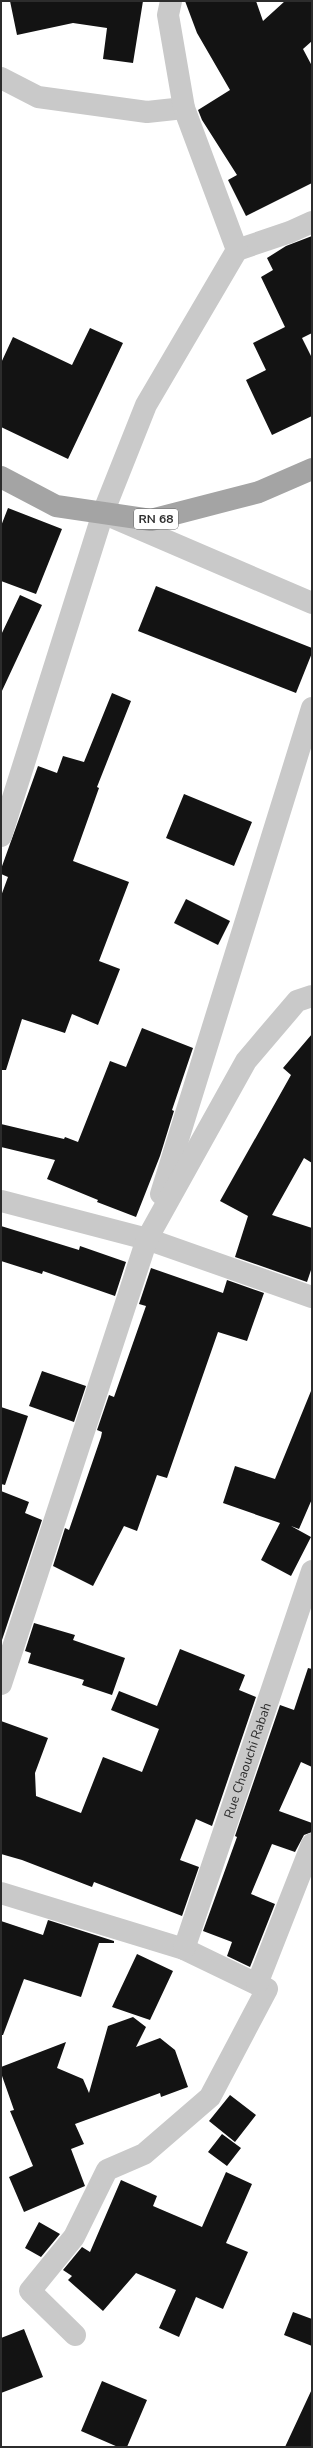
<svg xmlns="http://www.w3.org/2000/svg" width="313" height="2448" font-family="'Nunito Sans',sans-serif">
<rect width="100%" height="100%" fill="#fff"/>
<path fill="#131313" d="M 10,1 L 143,1 L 133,63 L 103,59 L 107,28 L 73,23 L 17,35 Z
M 185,1 L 256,1 L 263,21 L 285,1 L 312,1 L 312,41 L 303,49 L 312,66 L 312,183 L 246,216 L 228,180 L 237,175 L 202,120 L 198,110 L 230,90 L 197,33 Z
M 312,236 L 312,333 L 302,338 L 312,358 L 312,416 L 272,435 L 246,380 L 266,370 L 253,343 L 285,327 L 261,277 L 273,270 L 267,258 L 286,246 Z
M 90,328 L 123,343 L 68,459 L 1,427 L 1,363 L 13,337 L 72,365 Z
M 8,508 L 62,529 L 36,594 L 1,581 L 1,526 Z
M 156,586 L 312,648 L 312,653 L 296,693 L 138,631 Z
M 20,595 L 42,605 L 1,693 L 1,635 Z
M 112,693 L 131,701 L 97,787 L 99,788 L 73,861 L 129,882 L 99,961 L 120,969 L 98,1025 L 72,1014 L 65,1033 L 22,1019 L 6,1070 L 1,1070 L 1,896 L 8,877 L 1,874 L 1,869 L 38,766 L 57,773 L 63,756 L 84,762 Z
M 184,794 L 252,822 L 234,866 L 166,838 Z
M 186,899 L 230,921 L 218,945 L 174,923 Z
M 142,1028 L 193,1048 L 172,1110 L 174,1111 L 160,1156 L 136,1217 L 97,1202 L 98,1200 L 47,1179 L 55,1160 L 1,1147 L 1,1124 L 64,1139 L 65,1137 L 78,1142 L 110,1061 L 126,1067 Z
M 312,1034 L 312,1163 L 304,1158 L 272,1215 L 312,1228 L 312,1267 L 307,1282 L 235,1257 L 248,1216 L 220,1201 L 291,1075 L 283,1068 Z
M 1,1226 L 79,1250 L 80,1246 L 126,1262 L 115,1296 L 43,1271 L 42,1274 L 1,1261 Z
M 151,1268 L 223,1293 L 227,1280 L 264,1293 L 247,1341 L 218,1332 L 167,1478 L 157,1475 L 137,1531 L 124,1526 L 93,1586 L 53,1566 L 65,1528 L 69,1530 L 101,1437 L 102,1432 L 97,1430 L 109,1395 L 114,1397 L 146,1306 L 139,1304 Z
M 42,1371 L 86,1386 L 74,1422 L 29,1406 Z
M 311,1391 L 312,1499 L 299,1529 L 291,1526 L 311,1537 L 291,1576 L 261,1560 L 280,1523 L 223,1503 L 235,1466 L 275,1479 Z
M 1,1407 L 28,1416 L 5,1485 L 1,1484 Z
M 1,1491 L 29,1502 L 25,1513 L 42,1520 L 1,1643 Z
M 34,1623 L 75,1635 L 73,1640 L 125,1658 L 112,1695 L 82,1685 L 84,1680 L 28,1663 L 31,1653 L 25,1651 Z
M 180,1649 L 245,1675 L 239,1690 L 256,1697 L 212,1826 L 196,1819 L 180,1860 L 199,1867 L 182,1916 L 94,1882 L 92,1887 L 22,1860 L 1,1854 L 1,1721 L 48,1738 L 35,1773 L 36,1796 L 81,1813 L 103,1757 L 142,1772 L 159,1729 L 111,1710 L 119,1691 L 157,1706 Z
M 308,1668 L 312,1669 L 312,1767 L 301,1762 L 279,1811 L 312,1823 L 312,1832 L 304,1835 L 295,1852 L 272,1844 L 251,1894 L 275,1904 L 250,1967 L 227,1956 L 232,1942 L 203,1931 L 237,1837 L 235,1836 L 280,1705 L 294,1710 Z
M 48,1920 L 114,1941 L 114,1943 L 99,1943 L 81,1997 L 24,1979 L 3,2035 L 1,2035 L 1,1921 L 43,1935 Z
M 137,1954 L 173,1971 L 150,2020 L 112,2007 Z
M 133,2017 L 146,2027 L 136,2047 L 160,2038 L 175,2050 L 188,2087 L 161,2097 L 160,2093 L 75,2124 L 84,2144 L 71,2149 L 85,2186 L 24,2212 L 9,2177 L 33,2166 L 10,2111 L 14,2110 L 1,2073 L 1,2067 L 66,2042 L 57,2068 L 83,2079 L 89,2093 L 108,2026 Z
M 230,2095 L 256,2115 L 235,2142 L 209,2121 Z
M 222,2134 L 241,2148 L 227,2166 L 208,2152 Z
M 226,2172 L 252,2184 L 226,2243 L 248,2252 L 223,2309 L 196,2297 L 179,2337 L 159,2328 L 176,2290 L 136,2273 L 103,2311 L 68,2280 L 72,2276 L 63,2270 L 82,2247 L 90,2252 L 121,2180 L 157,2196 L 153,2206 L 202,2227 Z
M 39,2222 L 60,2234 L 41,2257 L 25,2248 Z
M 293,2312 L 312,2319 L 312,2346 L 284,2335 Z
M 24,2329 L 43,2377 L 1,2393 L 1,2338 Z
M 102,2381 L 147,2400 L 127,2447 L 118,2447 L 81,2431 Z
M 312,2389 L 312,2447 L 285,2447 Z"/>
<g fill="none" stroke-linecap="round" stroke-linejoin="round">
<g stroke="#c9c9c9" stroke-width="22">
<path d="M 1,78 L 38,97 L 147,112 L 184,108"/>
<path d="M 237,250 L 290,232 L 312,222"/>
<path d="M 114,518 L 312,603"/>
<path d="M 1,836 L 103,513 L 146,405 L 237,250 L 184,108 L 168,15 L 171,1"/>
<path d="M 161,1194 L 312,708"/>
<path d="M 1,1201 L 147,1239 L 312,1297"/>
<path d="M 1,1684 L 147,1239 L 246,1061 L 297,1001 L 312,996"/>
<path d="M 1,1893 L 184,1949 L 267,1989 L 210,2097 L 144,2154 L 107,2170 L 74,2237 L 30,2291 L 75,2335"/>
<path id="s1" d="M 184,1949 L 312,1571"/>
<path d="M 257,1984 L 312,1844"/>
</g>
<path stroke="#a4a4a4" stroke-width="22" d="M 1,477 L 56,506 L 151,520 L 259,492 L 312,469"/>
</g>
<g text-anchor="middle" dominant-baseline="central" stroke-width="4" stroke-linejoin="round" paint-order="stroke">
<rect fill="#fff" stroke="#6b6b6b" stroke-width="1" x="134" y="509" width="44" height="20" rx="3"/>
<g font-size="12" font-weight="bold" fill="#2c2c2c">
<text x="156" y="519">RN 68</text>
</g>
<g font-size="13" fill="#2c2c2c" stroke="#fff">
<text stroke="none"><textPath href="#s1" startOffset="199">Rue Chaouchi Rabah</textPath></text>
</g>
</g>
<rect width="313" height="2448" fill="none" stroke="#2c2c2c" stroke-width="4"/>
</svg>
